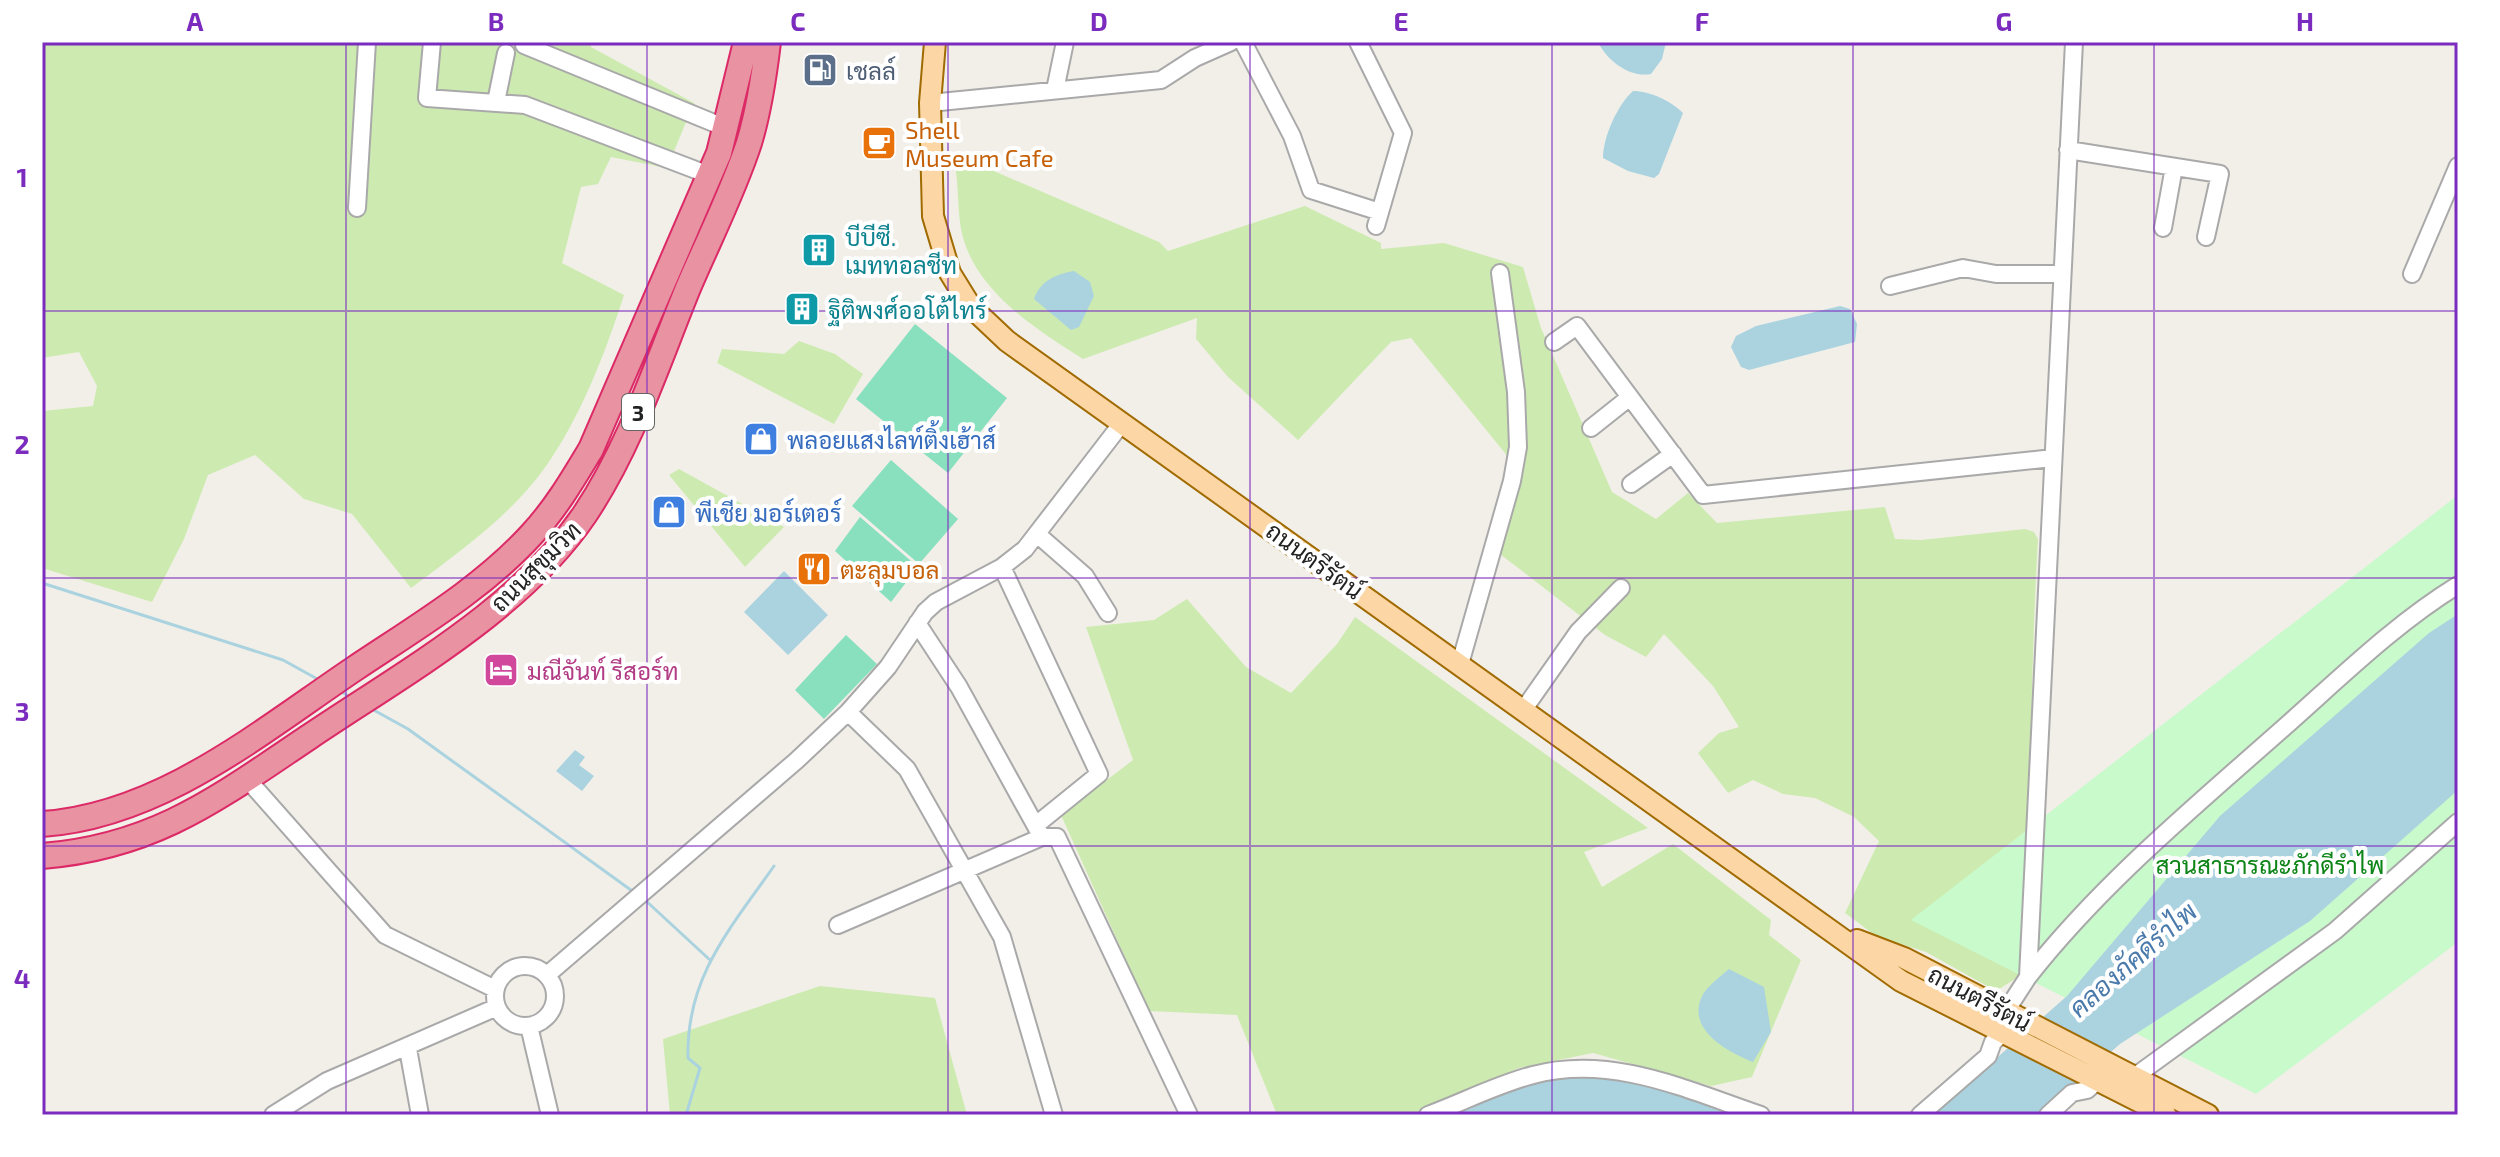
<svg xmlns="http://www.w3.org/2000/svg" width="2500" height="1157" font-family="'Exo 2',Sarabun,sans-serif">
<rect width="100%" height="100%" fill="#f2efe9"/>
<path fill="#cdebb0" d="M 42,42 L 591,42 L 591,47 L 694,103 L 667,168 L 611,157 L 598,184 L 581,187 L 562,263 L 624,295 C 605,354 580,419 544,469 C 509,517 458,553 411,588 L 352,514 L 304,499 L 255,455 L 208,475 L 184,539 L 152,602 L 42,568 L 42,411 L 93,406 L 97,386 L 79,352 L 42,358 Z
M 952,153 L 1159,242 L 1168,251 L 1305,206 L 1381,243 L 1381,249 L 1444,243 L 1523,267 L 1541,328 L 1612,492 L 1656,519 L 1688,493 L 1717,523 L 1885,507 L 1895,539 L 1921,540 L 2025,529 L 2034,532 L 2038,539 C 2033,622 2032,705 2029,789 C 2027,852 2020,914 2018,977 L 1996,991 L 1926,952 L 1876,936 L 1845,913 L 1879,841 L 1854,817 L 1815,798 L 1783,794 L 1753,780 L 1728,793 L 1698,753 L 1719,733 L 1739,727 L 1713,686 L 1664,634 L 1646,657 L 1605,635 L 1496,551 L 1516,477 L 1505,453 L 1411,338 L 1391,342 L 1298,440 L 1228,377 L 1196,339 L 1197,318 L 1083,359 C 1039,331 983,296 965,244 C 955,215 961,182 952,153 Z
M 799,341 L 835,354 L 863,374 L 834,424 L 717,363 L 722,349 L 784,354 Z
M 679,469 L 784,527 L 745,567 L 669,475 Z
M 1187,599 L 1246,667 L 1291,693 L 1337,644 L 1355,617 L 1648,828 L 1584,852 L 1602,887 L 1673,844 L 1771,920 L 1769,935 L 1801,960 L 1752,1077 L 1711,1086 L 1593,1053 L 1519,1068 L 1412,1115 L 1277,1115 L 1237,1015 L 1149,1011 L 1061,815 L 1133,760 L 1086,627 L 1154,620 Z
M 820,986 L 935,998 L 967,1115 L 670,1115 L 663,1039 Z"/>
<path fill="#c8facc" d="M 2458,495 L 2458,942 L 2256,1094 L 1911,920 Z"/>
<path fill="#88e0be" d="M 915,324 L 1007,398 L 948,473 L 856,399 Z
M 891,460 L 958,519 L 919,564 L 852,506 Z
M 860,517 L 918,567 L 891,602 L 835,551 Z
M 846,635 L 877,664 L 824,719 L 795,690 Z"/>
<path fill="#aad3df" d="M 1598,42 L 1666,42 L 1662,59 L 1651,74 C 1630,78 1607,61 1598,42 Z
M 1633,91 C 1650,91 1671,101 1683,113 L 1659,174 L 1654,178 L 1628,171 L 1603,158 C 1603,137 1618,104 1633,91 Z
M 1074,271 L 1090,282 L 1094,296 L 1079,327 L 1071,330 L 1034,299 C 1040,281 1056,274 1074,271 Z
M 1840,306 L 1850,309 L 1857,324 L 1855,342 L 1749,370 L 1741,367 L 1731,347 L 1736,336 L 1756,326 Z
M 784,571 L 828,615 L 788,655 L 744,612 Z
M 2458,614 L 2458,790 L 2310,921 L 2120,1044 L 2038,1115 L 1932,1115 L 2067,996 L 2220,816 L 2429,633 Z
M 575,750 L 585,757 L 579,765 L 594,776 L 582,791 L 556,771 Z
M 1729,969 L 1764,987 L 1771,1032 L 1753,1062 C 1728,1052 1686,1030 1702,996 C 1707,986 1721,976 1729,969 Z
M 1572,1074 L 1624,1074 L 1745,1115 L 1448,1115 L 1528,1082 Z"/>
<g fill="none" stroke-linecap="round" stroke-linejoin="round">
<path stroke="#aad3df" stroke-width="3" d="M 42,583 L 283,660 L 321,681
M 338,690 L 352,698
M 370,708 L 408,729 L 635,893
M 645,900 L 710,960
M 686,1115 L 700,1068 L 688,1058 C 686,977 730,929 774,866"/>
<g stroke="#a9a9a9" stroke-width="20">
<path id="minor" d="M 432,42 L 427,98 L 525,105 L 709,175
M 1243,42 L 1292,136 L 1311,190 L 1380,212
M 1358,42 L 1403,133 L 1376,226
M 524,45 L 726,128
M 1055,90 L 1065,42
M 496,102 L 506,53
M 930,103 L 1161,80 L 1195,58 L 1231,42
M 2068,150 L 2220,174 L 2206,237
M 357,208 L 367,42
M 2163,228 L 2174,167
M 2412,274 L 2458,166
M 1890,286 L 1963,268 L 1996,274 L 2062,274
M 1554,342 L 1577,326 L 1703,495 L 2053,458
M 1591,428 L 1630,397
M 1631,484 L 1673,454
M 1037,534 L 1085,576 L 1108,613
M 1002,567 L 1099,774 L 1036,825
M 917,623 L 959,687 L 1039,832
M 1460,664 L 1512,481 L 1518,447 L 1516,392 L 1500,273
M 1524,709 L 1578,632 L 1621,588
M 848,712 L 907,769 L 1002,937 L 1054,1115
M 247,779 L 385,935 L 495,989
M 838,925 L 1042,837 L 1057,837 L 1189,1115
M495 996a30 30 0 1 1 60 0a30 30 0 1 1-60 0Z
M 547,975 L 796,761 L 848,712 L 888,667 L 925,612 L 936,602 L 1002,567 L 1025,549 L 1122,423
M 2028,977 C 2100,885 2193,808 2280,731 C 2337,681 2393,625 2458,585
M 2006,1011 L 2028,977 L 2074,42
M 529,1026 L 550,1115
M 408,1049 L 420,1115
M 2134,1077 L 2335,931 L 2458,822
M 273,1115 L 327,1081 L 497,1007
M 1428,1115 C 1463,1102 1498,1084 1533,1075 C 1612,1054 1687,1090 1761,1115
M 1920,1115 L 1988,1056 L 1993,1042 L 2003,1033
M 2048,1115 L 2072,1093 L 2087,1090 L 2097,1081"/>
</g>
<g stroke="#a06b00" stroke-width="24">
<path id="major" d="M 935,42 L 930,103 L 933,216 L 950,273 L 971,307 L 1007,341 L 1901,981 L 2166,1115
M 1857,940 L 1904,958 L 2208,1115"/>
</g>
<g stroke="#dc2a67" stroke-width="28">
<path id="highway" d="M 42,824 C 160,816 259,733 354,669 C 415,628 482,589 532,534 C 556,508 573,479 591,449 L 719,153 L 746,42
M 42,856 C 155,847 218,798 309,737 C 402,674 521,609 585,514 C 631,445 657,364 688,288 C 708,241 733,192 749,143 C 759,110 764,76 768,42"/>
</g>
<use href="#minor" stroke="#fff" stroke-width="16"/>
<use href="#major" stroke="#fcd6a4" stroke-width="20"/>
<use href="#highway" stroke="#e892a2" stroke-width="24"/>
</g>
<path fill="none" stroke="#7b2cbf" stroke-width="2" stroke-opacity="0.55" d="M 346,42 L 346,1115M 647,42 L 647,1115M 948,42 L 948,1115M 1250,42 L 1250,1115M 1552,42 L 1552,1115M 1853,42 L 1853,1115M 2154,42 L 2154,1115M 42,311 L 2458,311M 42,578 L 2458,578M 42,846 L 2458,846"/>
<defs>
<g id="fuel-square" transform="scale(1.8)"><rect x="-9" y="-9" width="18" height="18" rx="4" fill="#5c6f8a" stroke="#fff"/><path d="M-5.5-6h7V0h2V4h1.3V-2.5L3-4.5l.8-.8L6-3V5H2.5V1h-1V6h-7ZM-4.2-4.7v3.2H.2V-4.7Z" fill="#fff"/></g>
<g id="cafe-square" transform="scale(1.8)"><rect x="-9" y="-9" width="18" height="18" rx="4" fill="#e8710a" stroke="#fff"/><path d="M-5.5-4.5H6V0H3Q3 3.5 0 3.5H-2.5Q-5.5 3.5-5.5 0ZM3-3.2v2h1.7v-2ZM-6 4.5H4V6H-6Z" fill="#fff"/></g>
<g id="building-square" transform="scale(1.8)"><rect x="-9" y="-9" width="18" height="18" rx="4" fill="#0f9aa8" stroke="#fff"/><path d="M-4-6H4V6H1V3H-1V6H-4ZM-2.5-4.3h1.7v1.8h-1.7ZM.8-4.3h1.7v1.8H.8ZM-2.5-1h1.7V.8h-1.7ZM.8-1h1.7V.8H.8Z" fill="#fff"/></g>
<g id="shop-square" transform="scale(1.8)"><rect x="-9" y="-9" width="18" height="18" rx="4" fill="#3f7fe0" stroke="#fff"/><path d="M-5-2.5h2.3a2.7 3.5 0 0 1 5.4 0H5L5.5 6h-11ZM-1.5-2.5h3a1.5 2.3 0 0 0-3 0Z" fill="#fff"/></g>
<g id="restaurant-square" transform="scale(1.8)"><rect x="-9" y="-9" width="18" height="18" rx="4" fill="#e8710a" stroke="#fff"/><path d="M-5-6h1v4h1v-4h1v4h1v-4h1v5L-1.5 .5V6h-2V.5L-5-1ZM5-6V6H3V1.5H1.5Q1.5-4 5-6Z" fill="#fff"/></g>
<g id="hotel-square" transform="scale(1.8)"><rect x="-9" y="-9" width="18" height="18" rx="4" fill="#d1479c" stroke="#fff"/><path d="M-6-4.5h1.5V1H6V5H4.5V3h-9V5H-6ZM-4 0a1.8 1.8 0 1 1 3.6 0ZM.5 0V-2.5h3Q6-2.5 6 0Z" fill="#fff"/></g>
</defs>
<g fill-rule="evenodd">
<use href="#fuel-square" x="820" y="70"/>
<use href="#cafe-square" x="879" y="143"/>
<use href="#building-square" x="819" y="250"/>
<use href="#building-square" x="802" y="309"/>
<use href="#shop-square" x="761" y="439"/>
<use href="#shop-square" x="669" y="512"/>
<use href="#restaurant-square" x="814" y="569"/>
<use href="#hotel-square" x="501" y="670"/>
</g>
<g text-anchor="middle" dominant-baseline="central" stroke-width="8" stroke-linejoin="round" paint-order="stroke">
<rect fill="#fff" stroke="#646464" stroke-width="2" x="622" y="394" width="32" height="36" rx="6"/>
<g font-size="22" font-weight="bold" fill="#222">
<text x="638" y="412">3</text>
</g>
<g font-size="24" fill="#4e5e75" stroke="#fff" text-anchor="start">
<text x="846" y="70">เชลล์</text>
</g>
<g font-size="24" fill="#c56008" stroke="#fff" text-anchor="start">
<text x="905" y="129">Shell<tspan x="905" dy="28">Museum Cafe</tspan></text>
<text x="840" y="569">ตะลุมบอล</text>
</g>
<g font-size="24" fill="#0d838f" stroke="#fff" text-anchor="start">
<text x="845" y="236">บีบีซี.<tspan x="845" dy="28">เมททอลชีท</tspan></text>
<text x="828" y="309">ฐิติพงศ์ออโต้ไทร์</text>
</g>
<g font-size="24" fill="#366cbe" stroke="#fff" text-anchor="start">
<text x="787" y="439">พลอยแสงไลท์ติ้งเฮ้าส์</text>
<text x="695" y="512">พีเชีย มอร์เตอร์</text>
</g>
<g font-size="24" fill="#222" stroke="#fff">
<text transform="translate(1315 560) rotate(36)">ถนนตรีรัตน์</text>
<text transform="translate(535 566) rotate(-45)">ถนนสุขุมวิท</text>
<text transform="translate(1980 998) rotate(28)">ถนนตรีรัตน์</text>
</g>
<g font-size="24" fill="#b23c85" stroke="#fff" text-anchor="start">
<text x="527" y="670">มณีจันท์ รีสอร์ท</text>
</g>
<g font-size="24" fill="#0c8416" stroke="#fff">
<text x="2270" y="864">สวนสาธารณะภักดีรำไพ</text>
</g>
<g font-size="26" font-style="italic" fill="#4a7aab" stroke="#fff">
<text transform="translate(2132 959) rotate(-41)">คลองภัคดีรำไพ</text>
</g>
</g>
<rect width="2500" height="1157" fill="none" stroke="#ffffff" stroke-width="88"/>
<rect x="44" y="44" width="2412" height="1069" fill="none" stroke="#7b2cbf" stroke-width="3"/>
<g font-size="26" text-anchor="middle" font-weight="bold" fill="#7b2cbf">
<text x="195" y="31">A</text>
<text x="496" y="31">B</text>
<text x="798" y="31">C</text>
<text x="1099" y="31">D</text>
<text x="1401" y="31">E</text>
<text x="1702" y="31">F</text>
<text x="2004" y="31">G</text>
<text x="2305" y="31">H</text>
<text x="22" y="187">1</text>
<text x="22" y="454">2</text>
<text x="22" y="721">3</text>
<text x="22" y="988">4</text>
</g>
</svg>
